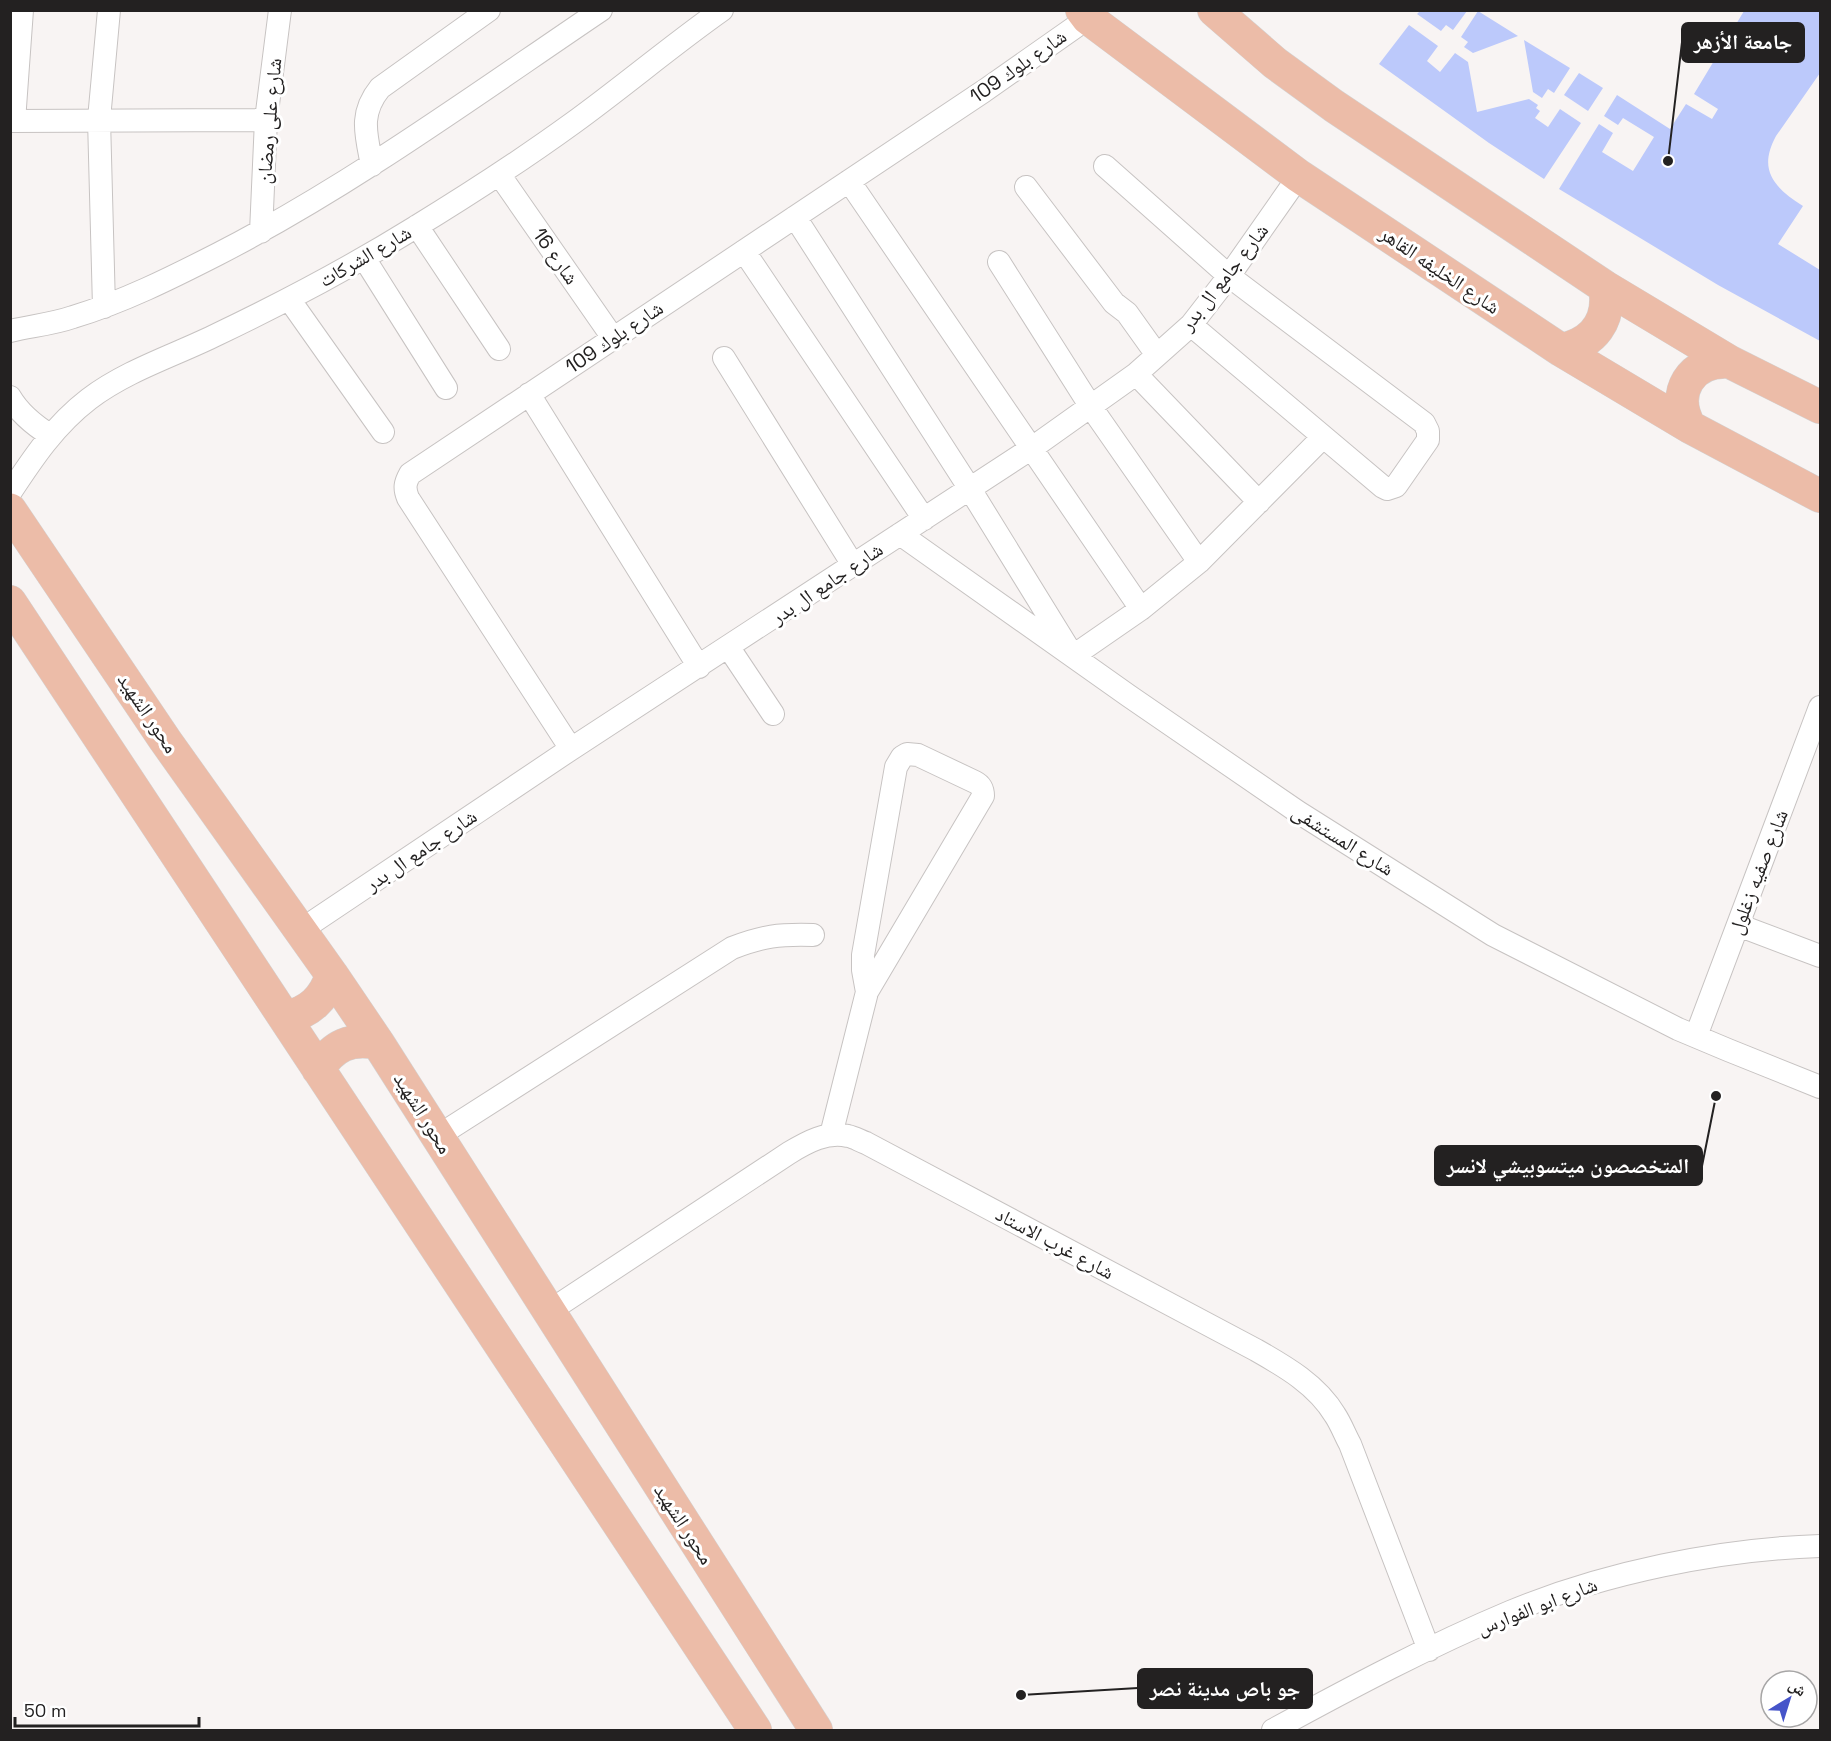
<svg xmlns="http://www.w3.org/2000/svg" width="1831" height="1741" font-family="'Space Grotesk','Noto Naskh Arabic',sans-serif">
<rect width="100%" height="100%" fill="#f8f4f3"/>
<path fill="#bcc9fb" d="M 1420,11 L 1420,10 L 1467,11 L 1453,30 L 1446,25 L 1441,31 L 1417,14 Z
M 1478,11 L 1518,36 L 1473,53 L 1464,47 L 1468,42 L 1461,37 Z
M 1744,11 L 1820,11 L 1820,73 L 1776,136 C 1757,171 1775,188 1803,206 L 1778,244 L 1820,270 L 1820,341 L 1718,285 L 1559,189 L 1599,124 L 1613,133 L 1602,152 L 1633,171 L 1654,137 L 1623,118 L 1618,125 L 1604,116 L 1617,95 L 1670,129 L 1686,104 L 1712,119 L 1718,109 L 1694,94 Z
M 1409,25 L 1438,46 L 1427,61 L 1440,72 L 1455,53 L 1468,62 L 1477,112 L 1529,99 L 1538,105 L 1536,108 L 1540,111 L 1535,118 L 1548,127 L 1560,109 L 1581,123 L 1544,179 L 1489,143 L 1379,64 Z
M 1524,40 L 1570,68 L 1554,93 L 1548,89 L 1542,98 L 1533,92 Z
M 1579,73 L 1603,88 L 1588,111 L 1564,95 Z"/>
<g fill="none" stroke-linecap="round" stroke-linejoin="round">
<g stroke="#c7c3c2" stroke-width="24">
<path id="street" d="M 10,121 L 266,120
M 14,121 L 22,10
M 372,165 C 366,134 359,114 380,88 L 489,10
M 1105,166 L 1229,276 L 1424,423 L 1428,431 L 1428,440 L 1396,486 L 1387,489 L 1383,487 L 1191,325
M 499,174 L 613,338
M 849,181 L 1141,609
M 1026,187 L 1114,303 L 1127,313 L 1157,355
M 795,217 L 970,489 L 1073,656 L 1141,609 L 1199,562 L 1323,437
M 417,226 L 499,349
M 261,232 L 266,120 L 280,10
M 744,251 L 924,519
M 364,258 L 446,388
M 999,262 L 1091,407 L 1199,562
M 289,299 L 383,432
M 104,307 L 99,119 L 109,10
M 10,331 C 31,326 53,324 73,317 C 123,302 171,278 218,254 C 352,185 475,95 601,10
M 724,358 L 853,565
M 1136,374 L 1259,502
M 529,394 L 699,667
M 10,397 C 20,414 34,425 50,435
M 10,493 C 33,458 55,425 89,399 C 127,370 176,355 218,334 C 285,302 351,267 414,228 C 468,195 522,160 573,123 C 624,86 671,46 722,10
M 900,534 L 1129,696 L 1298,812 L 1493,935 L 1678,1029 L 1728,1050 L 1820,1087
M 729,648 L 773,714
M 571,749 L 408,498 C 404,488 405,483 410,474 L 984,91 L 1088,18
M 907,754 L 918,755 L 975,782 C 981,785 983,789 983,796 L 867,992 L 863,970 L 863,955 L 896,767 L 902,757 Z
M 1738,925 L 1820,956
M 301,930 L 571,749 L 1032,448 L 1136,374 L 1191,325 L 1229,276 L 1299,176
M 1696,1036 L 1820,707
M 831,1135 L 867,992
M 438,1136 L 732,948 C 763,936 779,934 813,935
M 548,1312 L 789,1153 C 807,1142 827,1131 848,1136 C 854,1137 860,1141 866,1143 L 1256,1350 C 1286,1367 1317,1385 1335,1415 C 1341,1424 1345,1435 1350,1444 L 1429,1650
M 1273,1730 C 1350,1688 1429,1646 1510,1612 C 1603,1573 1720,1549 1820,1546"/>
</g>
<g stroke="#d3d3d3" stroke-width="34">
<path id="primary" d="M 1082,10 L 1088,18 L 1299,176 L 1561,350 L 1690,427 L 1820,496
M 1214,10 L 1275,63 L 1334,106 L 1605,287 L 1730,362 L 1820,407
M 1561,350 C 1594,343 1611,321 1605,287
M 1690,427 C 1670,393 1691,359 1730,362
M 10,510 L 165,740 L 332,975 L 378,1043 L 816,1730
M 10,602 C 258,979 510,1353 755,1730
M 285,1018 C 310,1012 324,999 332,975
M 318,1069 C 334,1045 350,1038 378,1043"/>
</g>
<use href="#street" stroke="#fff" stroke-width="22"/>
<use href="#primary" stroke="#ecbca8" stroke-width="33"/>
</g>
<g text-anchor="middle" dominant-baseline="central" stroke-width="6" stroke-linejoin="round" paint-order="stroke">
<g font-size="20" fill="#232121" stroke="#fff">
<text transform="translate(1018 66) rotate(-35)">شارع بلوك 109</text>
<text transform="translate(269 121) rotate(-85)">شارع على رمضان</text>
<text transform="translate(365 256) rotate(-30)">شارع الشركات</text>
<text transform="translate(556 256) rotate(55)">شارع 16</text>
<text transform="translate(1440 270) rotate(34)">شارع الخليفه القاهر</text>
<text transform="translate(1224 277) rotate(-52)">شارع جامع ال بدر</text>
<text transform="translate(614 337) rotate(-34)">شارع بلوك 109</text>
<text transform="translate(827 583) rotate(-34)">شارع جامع ال بدر</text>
<text transform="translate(148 713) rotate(56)">محور الشهيد</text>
<text transform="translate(1343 840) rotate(32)">شارع المستشفى</text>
<text transform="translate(421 850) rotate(-34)">شارع جامع ال بدر</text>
<text transform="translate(1758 872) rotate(-69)">شارع صفيه زغلول</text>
<text transform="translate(423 1113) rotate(58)">محور الشهيد</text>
<text transform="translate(1055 1243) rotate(28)">شارع غرب الاستاد</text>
<text transform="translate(684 1524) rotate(57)">محور الشهيد</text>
<text transform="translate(1537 1606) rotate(-21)">شارع ابو الفوارس</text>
</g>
</g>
<path fill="none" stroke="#232121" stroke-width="2" d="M1668 161L1682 42M1716 1096L1702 1166M1021 1695L1138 1688"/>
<g fill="#232121" stroke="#fff" stroke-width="2">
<circle cx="1668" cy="161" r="6"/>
<circle cx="1716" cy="1096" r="6"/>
<circle cx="1021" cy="1695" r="6"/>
</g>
<g fill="#232121" stroke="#232121" stroke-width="2">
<rect x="1682" y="23" width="122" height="39" rx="6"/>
<rect x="1435" y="1146" width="267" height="39" rx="6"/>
<rect x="1138" y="1669" width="174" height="39" rx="6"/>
</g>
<g font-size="21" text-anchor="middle" font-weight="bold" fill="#fff">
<text x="1743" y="49">جامعة الأزهر</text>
<text x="1568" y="1173">المتخصصون ميتسوبيشي لانسر</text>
<text x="1225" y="1696">جو باص مدينة نصر</text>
</g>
<rect width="1831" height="1741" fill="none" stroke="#232121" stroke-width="24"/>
<g transform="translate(1789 1699) rotate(38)"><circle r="28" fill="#ffffff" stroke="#a7a6a6" stroke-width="1.5"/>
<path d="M0-4.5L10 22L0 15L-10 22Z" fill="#4654c9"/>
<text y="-9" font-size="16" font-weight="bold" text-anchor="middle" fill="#232121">ش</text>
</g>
<path d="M15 1717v9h184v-9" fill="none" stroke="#232121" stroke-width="3"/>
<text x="24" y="1717" font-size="18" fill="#232121" stroke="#ffffff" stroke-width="4.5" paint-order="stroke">50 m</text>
</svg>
